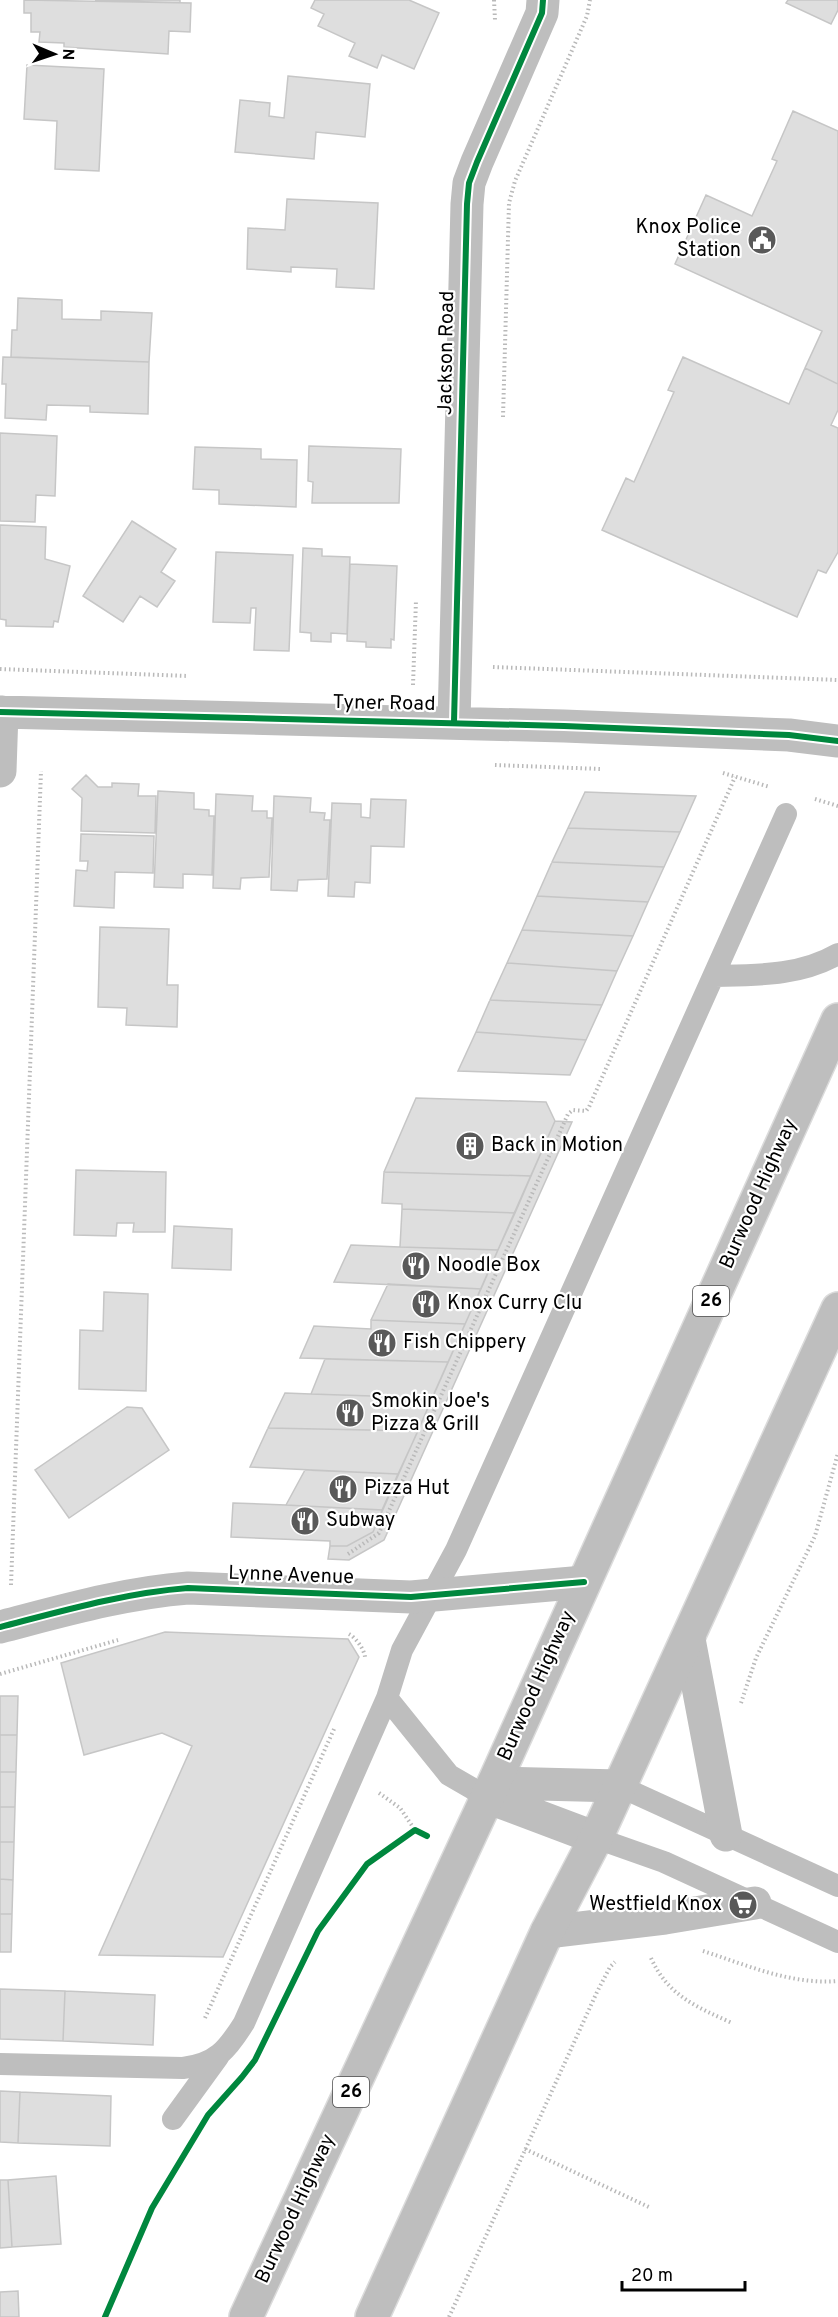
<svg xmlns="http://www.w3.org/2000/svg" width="838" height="2317" font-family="Overpass,sans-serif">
<rect width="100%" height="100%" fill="#fff"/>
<path fill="#dedede" stroke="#c6c6c6" stroke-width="1.5" d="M 24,0 L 191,3 L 190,32 L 169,31 L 168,54 L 64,47 L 64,43 L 39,42 L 40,32 L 31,32 L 31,13 L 24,13 Z
M 95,0 L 180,0 L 180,3 Z
M 315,0 L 409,0 L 439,13 L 414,69 L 382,55 L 377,68 L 349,56 L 355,43 L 318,26 L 324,14 L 311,8 Z
M 788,0 L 838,0 L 838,10 L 831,24 L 786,3 Z
M 27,65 L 104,69 L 99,171 L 55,169 L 57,121 L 24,119 Z
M 288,76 L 370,84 L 365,137 L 316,132 L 314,159 L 235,152 L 240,100 L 270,103 L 269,116 L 284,118 Z
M 793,111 L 838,131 L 838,384 L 805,368 L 822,331 L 675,264 L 706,195 L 752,216 L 777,161 L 772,159 Z
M 287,199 L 378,203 L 374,289 L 336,287 L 337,269 L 291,267 L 291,272 L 247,269 L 248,228 L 285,230 Z
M 18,298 L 62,300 L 62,319 L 101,320 L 101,311 L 152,313 L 149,362 L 11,357 L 12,330 L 17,330 Z
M 3,357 L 149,362 L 148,414 L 90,412 L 90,406 L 47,405 L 46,420 L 5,418 L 6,384 L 2,384 Z
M 683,357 L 789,404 L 805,368 L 838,384 L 838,410 L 831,425 L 838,428 L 838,552 L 826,573 L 818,570 L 797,617 L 602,530 L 626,478 L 634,482 L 674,392 L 668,390 Z
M 0,433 L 57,436 L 55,496 L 36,495 L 35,522 L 0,521 Z
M 309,446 L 401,449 L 399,503 L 312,503 L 313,482 L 308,481 Z
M 195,447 L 261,449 L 261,459 L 297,460 L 296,507 L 219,504 L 219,490 L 193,489 Z
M 132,521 L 176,549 L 161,572 L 175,581 L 157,607 L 140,596 L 123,622 L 83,596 Z
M 0,525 L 46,527 L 45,559 L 70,566 L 58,622 L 54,621 L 53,627 L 6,626 L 6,620 L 0,619 Z
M 303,548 L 322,549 L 322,556 L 350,557 L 347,634 L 331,633 L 331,642 L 311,641 L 311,633 L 300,632 Z
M 216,552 L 293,555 L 289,651 L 254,650 L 256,608 L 251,608 L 250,623 L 213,622 Z
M 350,564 L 397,566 L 394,640 L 391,639 L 391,648 L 366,647 L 366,642 L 347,641 Z
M 86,775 L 98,787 L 112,787 L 112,783 L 139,784 L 138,796 L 156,796 L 155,833 L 81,831 L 82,798 L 72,789 Z
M 158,791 L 194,793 L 194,809 L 209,810 L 209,816 L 214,816 L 212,875 L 183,874 L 183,888 L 154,887 Z
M 585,792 L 696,796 L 680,832 L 568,828 Z
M 216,794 L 253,796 L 252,811 L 267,811 L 267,818 L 272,818 L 269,877 L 241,878 L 240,889 L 213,888 Z
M 274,796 L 311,798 L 310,812 L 325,813 L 324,820 L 330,820 L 327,879 L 298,880 L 297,891 L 271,890 Z
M 371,799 L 406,800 L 404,847 L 371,846 L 370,883 L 355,882 L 354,897 L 328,896 L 332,803 L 361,804 L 361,817 L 370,818 Z
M 568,828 L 680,832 L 664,867 L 552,862 Z
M 81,834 L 154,836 L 153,873 L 115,872 L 114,908 L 74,906 L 76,870 L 87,871 L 88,861 L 80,861 Z
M 552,862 L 664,867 L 648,902 L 537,896 Z
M 537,896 L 648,902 L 633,936 L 522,930 Z
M 100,927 L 169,929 L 167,985 L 178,985 L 177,1027 L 126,1025 L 127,1008 L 98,1007 Z
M 522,930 L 633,936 L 617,971 L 507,963 Z
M 507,963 L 617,971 L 602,1005 L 490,1000 Z
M 490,1000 L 602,1005 L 586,1040 L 476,1032 Z
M 476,1032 L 586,1040 L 570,1075 L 458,1071 Z
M 416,1098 L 546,1102 L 555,1121 L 531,1176 L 384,1172 Z
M 555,1121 L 572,1122 L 384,1540 L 349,1560 L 328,1559 L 330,1546 L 347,1546 L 373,1532 Z
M 76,1170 L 166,1172 L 165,1232 L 133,1232 L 134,1223 L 117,1223 L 116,1236 L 74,1235 Z
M 384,1172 L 531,1176 L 515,1213 L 402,1209 L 402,1204 L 382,1203 Z
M 402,1209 L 515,1213 L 498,1250 L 400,1247 Z
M 174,1226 L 232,1229 L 231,1270 L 172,1268 Z
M 351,1245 L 400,1247 L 498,1250 L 481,1289 L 334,1282 Z
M 388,1284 L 481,1289 L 465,1324 L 371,1320 Z
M 104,1292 L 148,1294 L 146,1391 L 79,1389 L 80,1330 L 103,1331 Z
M 371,1320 L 465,1324 L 448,1362 L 300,1358 L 314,1326 L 371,1329 Z
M 325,1359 L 448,1362 L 432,1398 L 311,1394 Z
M 285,1393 L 311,1394 L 432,1398 L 418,1431 L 268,1428 Z
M 127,1407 L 142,1408 L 169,1450 L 69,1518 L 35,1470 Z
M 268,1428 L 418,1431 L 398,1474 L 250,1467 Z
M 305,1470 L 398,1474 L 382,1510 L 286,1505 Z
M 233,1503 L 286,1505 L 382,1510 L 373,1532 L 347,1546 L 330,1546 L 330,1541 L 231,1537 Z
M 165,1632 L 348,1639 L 359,1657 L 223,1957 L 99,1955 L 192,1746 L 162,1733 L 84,1755 L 61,1663 Z
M 0,1696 L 18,1696 L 17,1735 L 0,1735 Z
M 0,1735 L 17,1735 L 16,1772 L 0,1772 Z
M 0,1772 L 16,1772 L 15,1807 L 0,1807 Z
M 0,1807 L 15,1807 L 14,1842 L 0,1842 Z
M 0,1842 L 14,1842 L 13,1880 L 0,1879 Z
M 0,1879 L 13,1880 L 12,1914 L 0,1914 Z
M 0,1914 L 12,1914 L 11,1952 L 0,1952 Z
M 0,1989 L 65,1991 L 63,2041 L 0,2039 Z
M 65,1991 L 155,1995 L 153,2045 L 63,2041 Z
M 0,2091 L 20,2092 L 18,2143 L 0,2142 Z
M 20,2092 L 111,2096 L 110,2146 L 18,2143 Z
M 56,2176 L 61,2244 L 12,2247 L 8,2180 Z
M 0,2180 L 8,2180 L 12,2247 L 0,2248 Z
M 18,2291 L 19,2317 L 0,2317 L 0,2292 Z"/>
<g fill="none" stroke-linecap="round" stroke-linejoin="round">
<g stroke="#dbdbdb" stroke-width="36">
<path id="highway" d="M 246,2317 L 494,1783 L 838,1020
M 372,2317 L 547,1932 L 596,1838 L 838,1309"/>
</g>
<path stroke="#b9b9b9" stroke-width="4" stroke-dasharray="1.5 3" stroke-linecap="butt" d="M 494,0 L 495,20
M 503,417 L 509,203 L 515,181 L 587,16 L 590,0
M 493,667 L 838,680
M 0,669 L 188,676
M 413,685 L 416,600
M 495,765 L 601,769
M 723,773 L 770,787
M 815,799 L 838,806
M 348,1554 L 379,1533 L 568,1114 L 573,1110 L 586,1111 L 589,1107 L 735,777
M 11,1585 L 41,771
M 349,1634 C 356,1638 364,1649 365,1657
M 0,1674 L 118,1640
M 741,1703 L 756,1658 L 815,1536 L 838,1453
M 379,1793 L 400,1808 L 415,1830
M 703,1951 C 747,1965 791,1985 838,1981
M 651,1958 C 668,1996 697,2007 732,2023
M 205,2018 L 334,1729
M 525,2149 L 651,2208
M 449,2317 L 597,1992 L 610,1967 L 615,1962"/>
<path stroke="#bebebe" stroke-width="22" d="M 715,976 C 757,975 800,976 838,954
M 387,1698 L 449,1775 L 487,1797
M 619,1786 L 838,1886
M 596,1838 L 664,1862 L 838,1942
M 0,2064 L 183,2068 C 216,2064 227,2050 244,2023 L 387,1698 L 402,1650 L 456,1550 L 786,814
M 173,2119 L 218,2057"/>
<path stroke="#bebebe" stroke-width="33" d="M 0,712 L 564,726 L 789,735 L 838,741
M 454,722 L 467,204 L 469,183 L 477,162 L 542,13 L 543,0
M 0,771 L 2,712
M 0,1627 C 62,1611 124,1593 188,1588 L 411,1597 L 584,1582
M 689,1639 L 726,1835
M 494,1783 L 619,1786
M 487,1797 L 596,1838
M 547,1932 L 665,1918 L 755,1903"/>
<use href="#highway" stroke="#bebebe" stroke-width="33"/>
<g stroke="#fff" stroke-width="10">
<path id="cycleway" d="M 0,712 L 564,726 L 789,735 L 838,741
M 454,722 L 467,204 L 469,183 L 477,162 L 542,13 L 543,0
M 0,1627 C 62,1611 124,1593 188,1588 L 411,1597 L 584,1582
M 105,2317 L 152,2208 L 208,2115 L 242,2077 L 255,2060 L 318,1931 L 367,1864 L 415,1830 L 427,1836"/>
</g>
<use href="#cycleway" stroke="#00873e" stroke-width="6"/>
</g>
<defs>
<g id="civic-disc" transform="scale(1.5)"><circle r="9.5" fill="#595959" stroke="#fff"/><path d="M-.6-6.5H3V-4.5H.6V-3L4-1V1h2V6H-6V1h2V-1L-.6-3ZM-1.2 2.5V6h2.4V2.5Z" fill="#fff"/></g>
<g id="building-disc" transform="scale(1.5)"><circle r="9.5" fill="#595959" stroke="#fff"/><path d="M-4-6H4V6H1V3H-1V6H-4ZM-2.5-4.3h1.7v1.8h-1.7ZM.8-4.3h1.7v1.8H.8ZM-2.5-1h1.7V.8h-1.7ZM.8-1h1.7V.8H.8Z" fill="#fff"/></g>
<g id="restaurant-disc" transform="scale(1.5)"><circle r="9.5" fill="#595959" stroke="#fff"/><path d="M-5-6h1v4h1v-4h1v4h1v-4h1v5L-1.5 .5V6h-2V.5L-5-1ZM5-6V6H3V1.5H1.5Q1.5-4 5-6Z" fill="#fff"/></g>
<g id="supermarket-disc" transform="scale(1.5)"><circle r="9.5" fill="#595959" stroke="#fff"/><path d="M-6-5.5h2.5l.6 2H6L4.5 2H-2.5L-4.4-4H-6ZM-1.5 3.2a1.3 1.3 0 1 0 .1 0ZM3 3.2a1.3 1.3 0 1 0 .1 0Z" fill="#fff"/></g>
</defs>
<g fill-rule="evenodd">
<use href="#civic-disc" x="762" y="240"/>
<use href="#building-disc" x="470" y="1146"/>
<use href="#restaurant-disc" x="416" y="1266"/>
<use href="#restaurant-disc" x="426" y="1304"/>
<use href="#restaurant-disc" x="382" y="1343"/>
<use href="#restaurant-disc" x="350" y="1413"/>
<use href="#restaurant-disc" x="343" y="1489"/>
<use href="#restaurant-disc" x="305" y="1521"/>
<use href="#supermarket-disc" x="743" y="1905"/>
</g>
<g text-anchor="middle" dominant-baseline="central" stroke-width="4.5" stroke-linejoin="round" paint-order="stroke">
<g fill="#fff" stroke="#4c4c4c" stroke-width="1.5">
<rect x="693" y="1286" width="36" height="30" rx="4.5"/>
<rect x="333" y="2077" width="36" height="30" rx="4.5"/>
</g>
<g font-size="18" font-weight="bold" fill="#000">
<text x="711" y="1301">26</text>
<text x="351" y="2092">26</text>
</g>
<g font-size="20" fill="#000" stroke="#fff" text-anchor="start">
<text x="741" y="228" text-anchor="end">Knox Police<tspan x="741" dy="23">Station</tspan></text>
<text x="491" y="1146">Back in Motion</text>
<text x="437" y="1266">Noodle Box</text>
<text x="447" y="1304">Knox Curry Clu</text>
<text x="403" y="1343">Fish Chippery</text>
<text x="371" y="1402">Smokin Joe's<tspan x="371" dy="23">Pizza &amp; Grill</tspan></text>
<text x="364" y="1489">Pizza Hut</text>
<text x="326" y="1521">Subway</text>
<text x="722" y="1905" text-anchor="end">Westfield Knox</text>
</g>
<g font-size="20" fill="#000" stroke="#fff">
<text transform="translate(447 353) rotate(-89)">Jackson Road</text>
<text transform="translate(384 704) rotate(1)">Tyner Road</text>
<text transform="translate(759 1194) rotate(-66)">Burwood Highway</text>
<text transform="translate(291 1576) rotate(2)">Lynne Avenue</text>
<text transform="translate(537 1686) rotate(-66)">Burwood Highway</text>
<text transform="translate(296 2209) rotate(-65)">Burwood Highway</text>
</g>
</g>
<g transform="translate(54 54) rotate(92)" stroke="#ffffff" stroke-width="4.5" paint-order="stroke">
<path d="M0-4.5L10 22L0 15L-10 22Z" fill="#000000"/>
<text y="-9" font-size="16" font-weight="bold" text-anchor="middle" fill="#000000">N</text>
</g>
<path d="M622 2281v9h123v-9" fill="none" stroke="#000000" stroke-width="3"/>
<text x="631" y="2281" font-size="18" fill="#000000" stroke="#ffffff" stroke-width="4.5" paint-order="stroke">20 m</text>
</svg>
